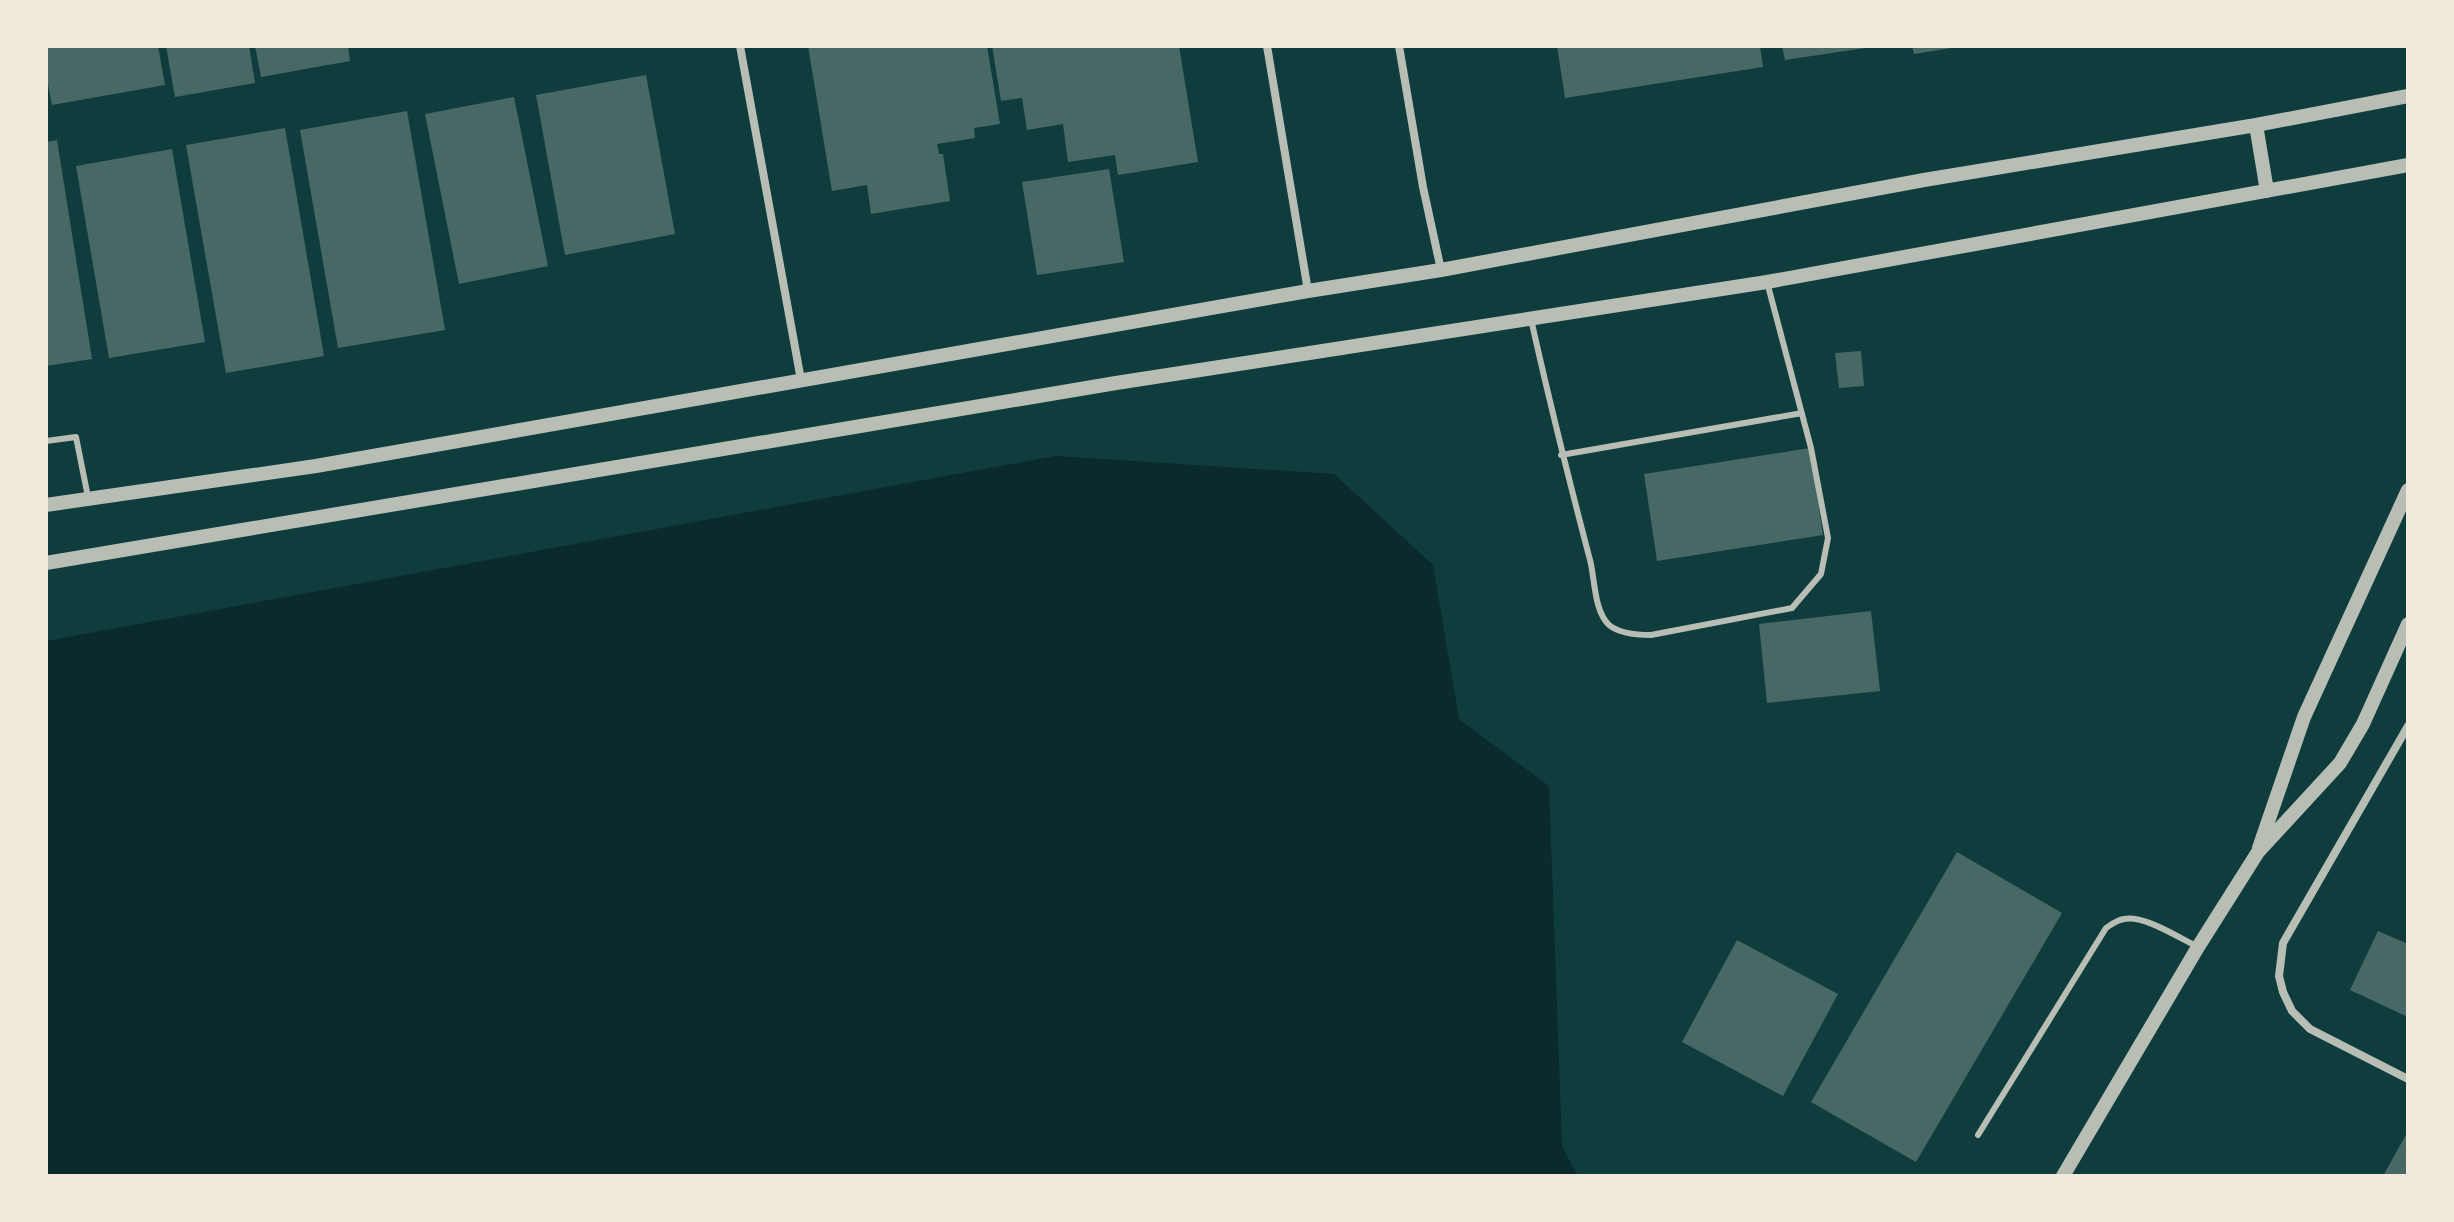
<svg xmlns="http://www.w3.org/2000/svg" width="2454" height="1222" font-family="'DejaVu Sans',sans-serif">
<rect width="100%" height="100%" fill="#0f3d3e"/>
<path fill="#0a2a2b" d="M 1055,456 L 1334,474 L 1433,565 L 1459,719 L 1549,786 L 1562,1147 L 1578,1176 L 46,1176 L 46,641 Z"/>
<path fill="#486865" d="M 46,46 L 158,46 L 165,85 L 52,105 L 46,74 Z
M 166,46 L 249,46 L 255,83 L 175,97 Z
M 255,46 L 348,46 L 350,61 L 261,77 Z
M 808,46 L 987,46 L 1000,124 L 974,128 L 975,138 L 937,144 L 939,154 L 943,154 L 950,201 L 871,214 L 867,185 L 832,191 Z
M 992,46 L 1179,46 L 1198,162 L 1118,175 L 1115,155 L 1068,162 L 1063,124 L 1027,130 L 1022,98 L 1001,101 Z
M 1557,46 L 1760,46 L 1763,67 L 1565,98 Z
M 1782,46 L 1865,46 L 1865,48 L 1785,60 Z
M 1912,46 L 1952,46 L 1952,48 L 1914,54 Z
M 646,75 L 675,234 L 565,255 L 536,95 Z
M 514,97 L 548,266 L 459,284 L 425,114 Z
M 407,111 L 445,330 L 338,348 L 300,130 Z
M 285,128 L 324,356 L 226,373 L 186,145 Z
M 57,140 L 92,359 L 46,366 L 46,142 Z
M 172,149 L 205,342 L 109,358 L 76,166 Z
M 1109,169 L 1124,262 L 1037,275 L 1022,182 Z
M 1861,351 L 1864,386 L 1839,388 L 1835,353 Z
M 1810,448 L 1823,535 L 1657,561 L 1644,474 Z
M 1871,611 L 1880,691 L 1767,703 L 1759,624 Z
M 1957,852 L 2062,913 L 1916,1162 L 1811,1102 Z
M 2378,931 L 2408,944 L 2408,1017 L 2350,990 Z
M 1737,940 L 1838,994 L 1783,1096 L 1682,1042 Z
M 2408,1131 L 2408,1176 L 2383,1176 Z"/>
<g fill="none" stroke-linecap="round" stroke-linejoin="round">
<path stroke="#b8beb3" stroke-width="6" d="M 1531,319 C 1549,400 1569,480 1590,560 C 1595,579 1594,611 1609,625 C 1620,634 1637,635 1651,635 L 1792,608 L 1821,574 L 1828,538 L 1811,448 L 1767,282
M 46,441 L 76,437 L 88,497
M 1561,455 L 1802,413
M 1978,1135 L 2106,928 C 2112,924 2117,920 2124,919 C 2145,915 2179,938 2198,947"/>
<path stroke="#b8beb3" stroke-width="8" d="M 740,46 L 801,380
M 1267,46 L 1308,291
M 1399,46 L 1423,187 L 1441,270
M 2408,726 L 2283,943 L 2279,976 L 2283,992 L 2292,1011 L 2310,1029 L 2408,1079"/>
<path stroke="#b8beb3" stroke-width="14" d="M 2256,125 L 2267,191
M 46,505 L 316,466 L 1308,291 L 1441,270 L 1924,180 L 2256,125 L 2408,96
M 46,563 L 1116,383 L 1767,282 L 2408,165
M 2259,848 L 2304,717 L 2408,490
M 2063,1176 L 2198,947 L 2258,852 L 2340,763 L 2363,724 L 2408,624"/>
</g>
<rect width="2454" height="1222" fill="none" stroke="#f1e9da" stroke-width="96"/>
</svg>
